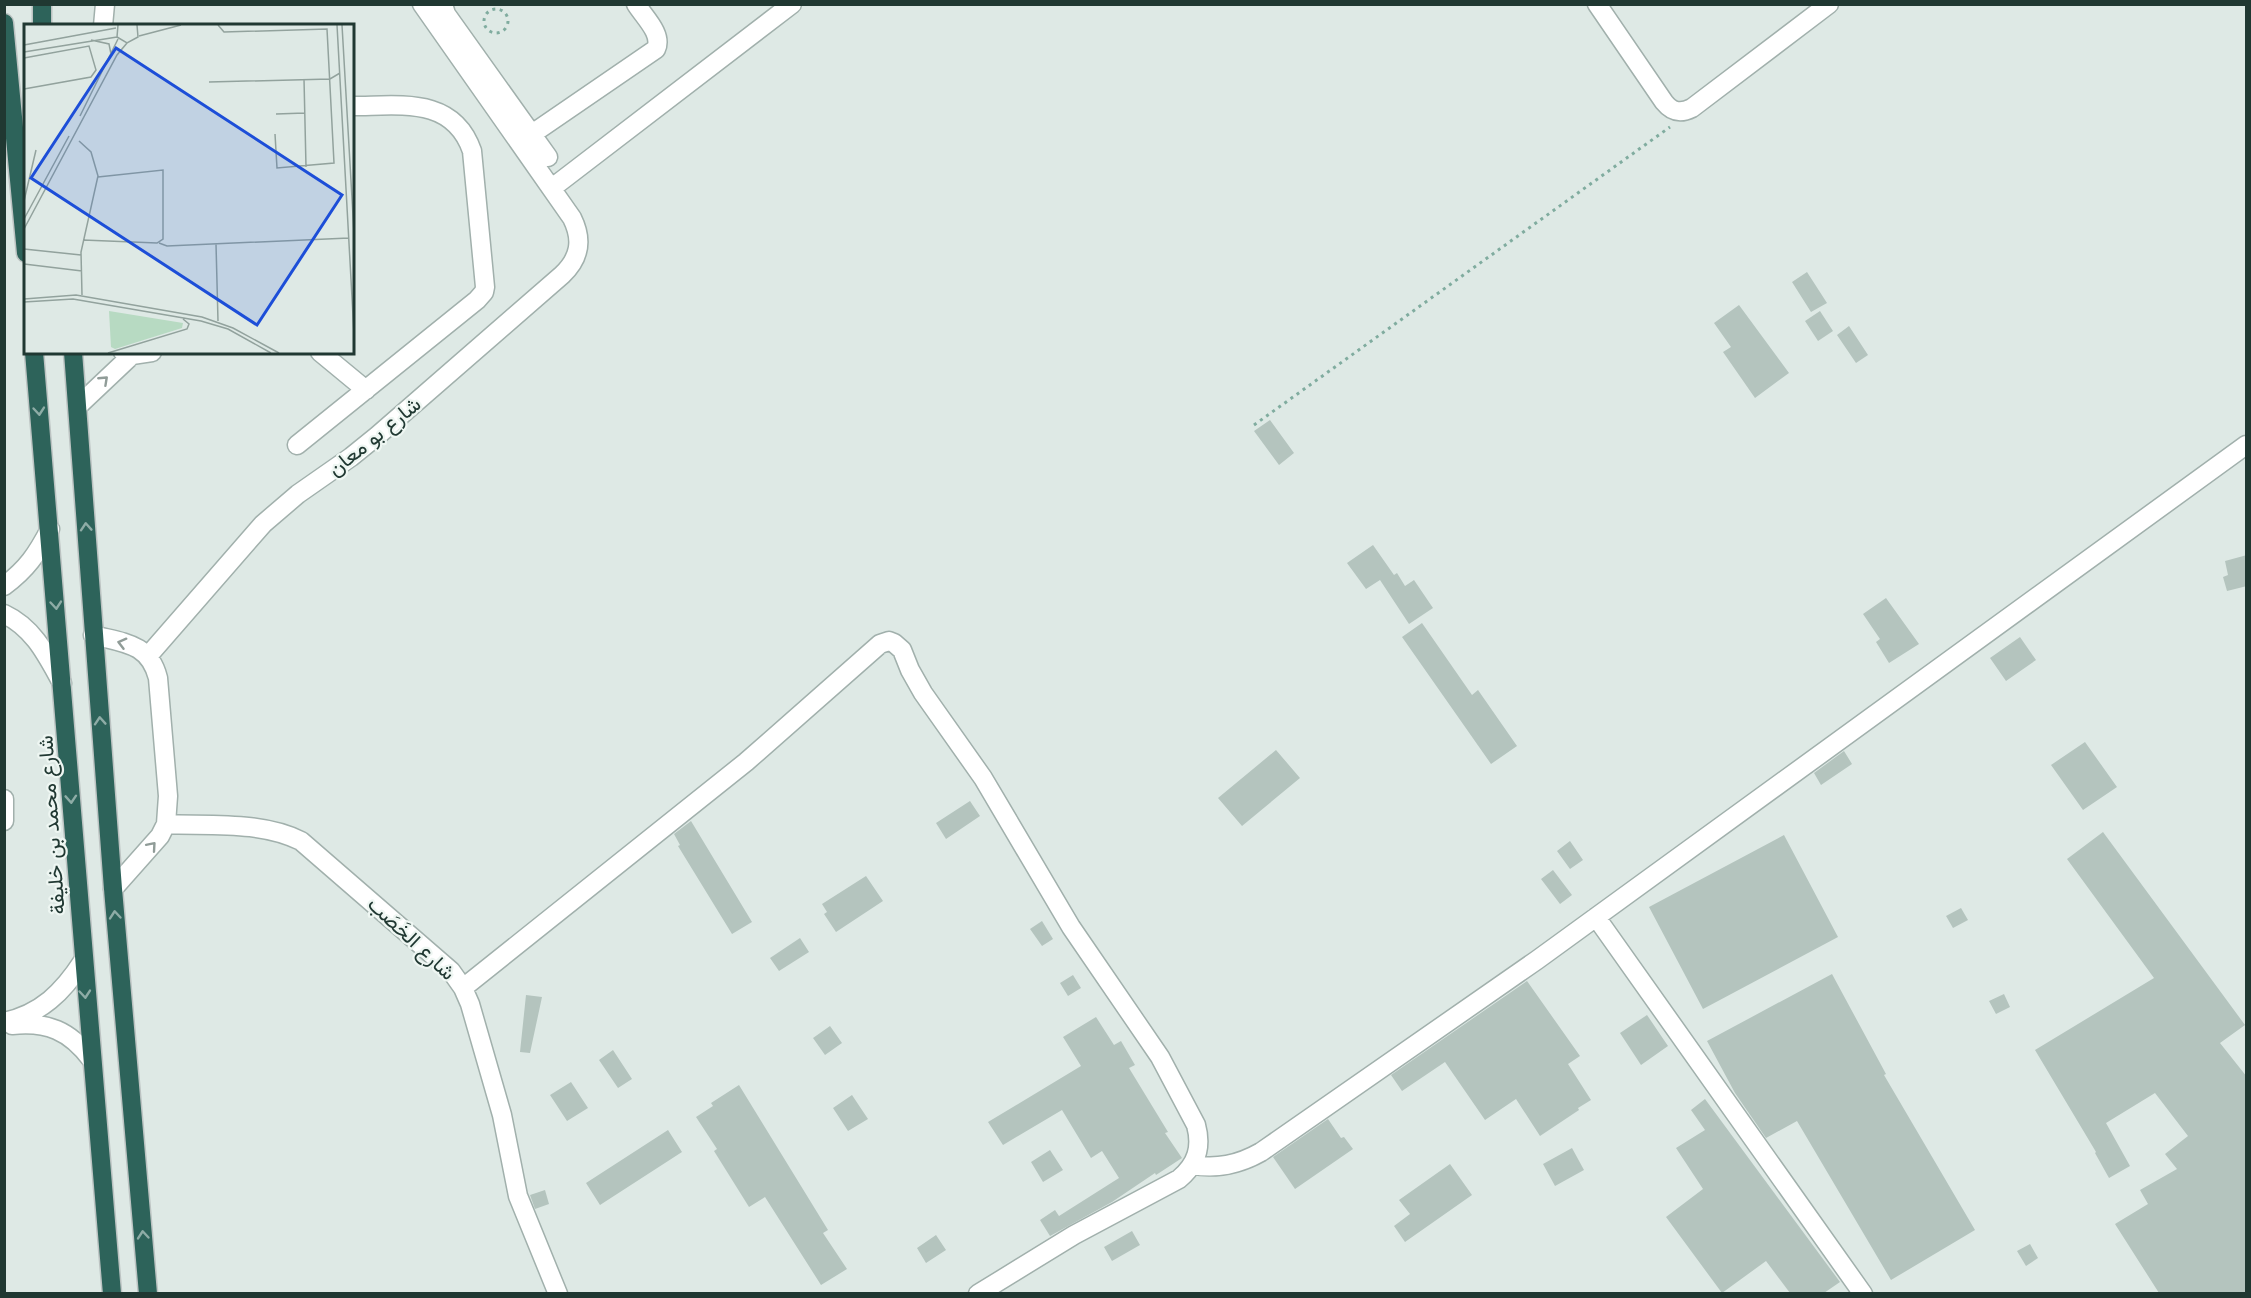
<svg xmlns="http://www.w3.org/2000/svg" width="2251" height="1298" font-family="Arial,Vazirmatn,sans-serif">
<rect width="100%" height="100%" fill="#dee9e5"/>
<path fill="#b4c4be" d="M 1807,272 L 1827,303 L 1811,312 L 1792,282 Z
M 1739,305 L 1789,373 L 1755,398 L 1723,352 L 1731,347 L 1714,323 Z
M 1820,311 L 1833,331 L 1818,341 L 1805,321 Z
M 1849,326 L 1868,355 L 1856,363 L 1837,335 Z
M 1270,420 L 1294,453 L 1279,465 L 1254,431 Z
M 1373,545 L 1394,575 L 1397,573 L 1405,586 L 1414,580 L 1433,608 L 1409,624 L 1380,580 L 1366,589 L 1347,563 Z
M 2247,555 L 2247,586 L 2227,591 L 2223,577 L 2228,575 L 2225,561 Z
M 1886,598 L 1919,644 L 1889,663 L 1876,642 L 1880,639 L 1863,614 Z
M 1422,623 L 1472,695 L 1478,690 L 1517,746 L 1491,764 L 1402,637 Z
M 2020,637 L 2036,660 L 2006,681 L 1990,658 Z
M 2085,742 L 2117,787 L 2083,810 L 2051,765 Z
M 1276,750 L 1300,778 L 1242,826 L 1218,798 Z
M 1844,751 L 1852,764 L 1821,785 L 1814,773 Z
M 970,801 L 980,816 L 946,839 L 936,823 Z
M 691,821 L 752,922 L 732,934 L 678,846 L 680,845 L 674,834 Z
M 2103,832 L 2245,1025 L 2220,1043 L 2247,1077 L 2247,1293 L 2159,1293 L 2115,1224 L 2148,1204 L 2140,1190 L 2177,1169 L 2165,1154 L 2188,1136 L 2155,1093 L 2106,1123 L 2130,1166 L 2109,1178 L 2095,1153 L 2096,1152 L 2035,1050 L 2154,978 L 2067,859 Z
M 1784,835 L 1838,937 L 1703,1009 L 1649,907 Z
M 1570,841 L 1583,860 L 1570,869 L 1557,851 Z
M 1553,870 L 1572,895 L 1560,904 L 1541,879 Z
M 866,876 L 883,901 L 836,932 L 824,914 L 827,912 L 822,904 Z
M 1961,908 L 1968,920 L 1953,928 L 1946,916 Z
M 1042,921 L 1053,939 L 1042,946 L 1030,929 Z
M 800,938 L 809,952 L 779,971 L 770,958 Z
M 1832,974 L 1886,1074 L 1884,1075 L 1975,1230 L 1891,1280 L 1797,1121 L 1766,1138 L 1735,1093 L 1707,1041 Z
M 1073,975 L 1081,988 L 1068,996 L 1060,983 Z
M 1527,981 L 1580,1056 L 1568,1064 L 1591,1100 L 1578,1108 L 1579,1110 L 1540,1136 L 1516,1099 L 1485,1120 L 1445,1062 L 1402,1091 L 1391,1075 Z
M 2004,994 L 2010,1007 L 1996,1014 L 1989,1001 Z
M 526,995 L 542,997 L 530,1053 L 520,1052 Z
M 1647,1015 L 1668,1046 L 1641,1065 L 1620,1033 Z
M 1096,1017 L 1114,1045 L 1121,1041 L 1135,1065 L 1129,1068 L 1168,1132 L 1165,1133 L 1182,1158 L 1156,1175 L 1155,1173 L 1112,1202 L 1050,1236 L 1040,1220 L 1055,1210 L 1059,1216 L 1119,1178 L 1102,1151 L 1091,1158 L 1062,1110 L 1003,1145 L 988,1122 L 1081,1066 L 1063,1037 Z
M 830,1026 L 842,1043 L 825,1055 L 813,1038 Z
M 613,1050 L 632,1079 L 618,1088 L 599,1060 Z
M 571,1082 L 588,1108 L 567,1121 L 550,1095 Z
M 739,1085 L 828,1230 L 823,1233 L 847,1269 L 821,1285 L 765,1197 L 749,1207 L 714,1151 L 717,1149 L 696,1117 L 713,1106 L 711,1103 Z
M 852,1095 L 868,1119 L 848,1131 L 833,1108 Z
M 1705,1099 L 1840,1282 L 1824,1293 L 1790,1293 L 1766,1261 L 1722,1293 L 1666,1217 L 1703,1189 L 1676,1148 L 1705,1130 L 1691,1110 Z
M 1328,1119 L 1341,1138 L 1344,1137 L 1353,1149 L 1295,1189 L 1273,1157 Z
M 668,1130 L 682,1152 L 600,1205 L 586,1183 Z
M 1572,1148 L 1584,1170 L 1555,1186 L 1543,1164 Z
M 1050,1150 L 1063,1170 L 1043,1182 L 1031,1162 Z
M 1450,1164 L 1472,1195 L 1405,1242 L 1394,1226 L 1410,1214 L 1399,1200 Z
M 545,1190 L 549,1204 L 535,1209 L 530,1195 Z
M 1132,1231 L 1140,1245 L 1112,1261 L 1104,1247 Z
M 936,1235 L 946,1250 L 926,1263 L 917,1248 Z
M 2030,1244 L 2038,1258 L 2026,1266 L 2017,1251 Z"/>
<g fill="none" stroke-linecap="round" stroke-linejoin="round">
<g stroke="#a1b0ac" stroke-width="21">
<path id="minor" d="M 443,4 L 446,14 L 548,157
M 1597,4 L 1664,102 C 1672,112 1680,114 1692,108 L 1829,4
M 103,26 L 105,4
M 532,134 L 656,49 C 663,34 644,17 636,4
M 552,188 L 792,4
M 123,352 L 132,355 L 152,352
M 320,352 L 366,390
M 78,406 L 132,355
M 297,445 L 477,300 L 484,292 L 485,287 L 472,151 C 453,96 400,106 352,106
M 4,586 C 27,569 37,554 50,529
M 4,614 C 34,628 47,656 62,683
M 93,635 C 124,643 149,643 158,678 L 168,796 L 166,824 L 160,836 L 113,889
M 148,656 L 263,524 L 298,494 L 351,457 L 377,436 L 562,275 C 580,258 583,240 572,218 L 422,4
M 4,799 L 4,821
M 166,824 C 209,826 262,821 301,841 L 451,971 L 463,988 L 470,1004 L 502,1115 L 518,1196 L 558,1294
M 1596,917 L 1863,1294
M 463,988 L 746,762 L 880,644 L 889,641 L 894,643 L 902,650 L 910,670 L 923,693 L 983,778 L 1071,927 L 1160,1057 L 1196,1125 C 1202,1147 1197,1164 1179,1179 L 1074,1235 L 978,1294
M 4,1022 C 41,1014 63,992 83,961
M 12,1025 C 47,1021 70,1031 91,1059
M 1192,1165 C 1217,1169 1238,1165 1261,1152 L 1537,960 L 2246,445"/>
</g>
<g stroke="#bcc3c2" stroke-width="21">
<path id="highway" d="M 4,23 L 26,253
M 42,26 L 42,4
M 34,352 C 62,666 84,980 112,1294
M 73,352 L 113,889 L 148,1294"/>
</g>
<path stroke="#80ac9f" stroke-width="3" stroke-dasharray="3 4.5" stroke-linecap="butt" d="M484 21a12 12 0 1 1 24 0a12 12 0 1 1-24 0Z
M 1254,425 L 1670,127"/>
<use href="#minor" stroke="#fff" stroke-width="18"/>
<use href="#highway" stroke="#2d635a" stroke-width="18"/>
</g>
<defs><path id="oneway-chevron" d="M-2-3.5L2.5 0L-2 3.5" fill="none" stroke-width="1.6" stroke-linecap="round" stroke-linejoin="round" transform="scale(1.5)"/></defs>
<g stroke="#909c98">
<use href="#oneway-chevron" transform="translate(104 380) rotate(-43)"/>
<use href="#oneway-chevron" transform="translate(122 643) rotate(-165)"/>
<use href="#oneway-chevron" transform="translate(152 846) rotate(-49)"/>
</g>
<g stroke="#8eaca6">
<use href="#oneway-chevron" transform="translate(39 411) rotate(85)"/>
<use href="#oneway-chevron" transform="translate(86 527) rotate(-94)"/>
<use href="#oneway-chevron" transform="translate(56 605) rotate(85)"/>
<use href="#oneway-chevron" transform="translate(100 721) rotate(-94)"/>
<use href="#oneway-chevron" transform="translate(71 799) rotate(86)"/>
<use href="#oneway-chevron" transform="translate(115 915) rotate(-95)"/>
<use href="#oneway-chevron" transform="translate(85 994) rotate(85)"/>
<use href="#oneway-chevron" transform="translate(143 1235) rotate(-95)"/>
</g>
<g text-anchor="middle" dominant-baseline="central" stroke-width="4.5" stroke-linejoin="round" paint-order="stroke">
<g font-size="21" fill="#203832" stroke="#eef6f2">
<text transform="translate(374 436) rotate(-39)">شارع بو معان</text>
<text transform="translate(51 825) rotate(-94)">شارع محمد بن خليفة</text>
<text transform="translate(412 938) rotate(43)">شارع الخَصَب</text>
</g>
</g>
<g transform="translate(24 24)">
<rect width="330" height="330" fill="#dee9e5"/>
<path d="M 85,287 L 159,299 L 158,304 L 91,325 L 87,323 Z" fill="#b7dac2"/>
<path fill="none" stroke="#92a29d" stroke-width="1.5" d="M 94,1 L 93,13 L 103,19 L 114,13 L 113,1M 194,1 L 200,8 L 303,5 L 310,139 L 253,144 L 251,110M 313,1 L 330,310M 318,1 L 330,209M 115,12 L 157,1M 67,16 L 85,20 L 87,30M 0,21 L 92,4M 0,28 L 93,13M 0,34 L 65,22 L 72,46 L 67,53 L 0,65M 280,55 L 282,143M 185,58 L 306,55 L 316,49M 252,90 L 281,89M 56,92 L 94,15M 55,117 L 67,128 L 74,152 L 57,228 L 58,271M 0,177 L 12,126M 0,195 L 45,112M 0,205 L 93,31 L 103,19M 59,216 L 133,219 L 139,215 L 139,146 L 74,153M 135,219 L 143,222 L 325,214M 192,220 L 194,297M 0,225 L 57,231M 0,240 L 58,247M 0,275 L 52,271 L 178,293 L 209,304 L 255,329M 0,278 L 49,275 L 177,297 L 204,305 L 247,329M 84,329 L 163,305 L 165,300 L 159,295"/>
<path fill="#1d4ed8" fill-opacity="0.15" stroke="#1d4ed8" stroke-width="3" d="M 92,24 L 318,171 L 233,301 L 7,154 Z"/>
<rect width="330" height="330" fill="none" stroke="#203832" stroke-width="3"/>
</g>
<rect width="2251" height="1298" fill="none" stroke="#203832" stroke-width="12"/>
</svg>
